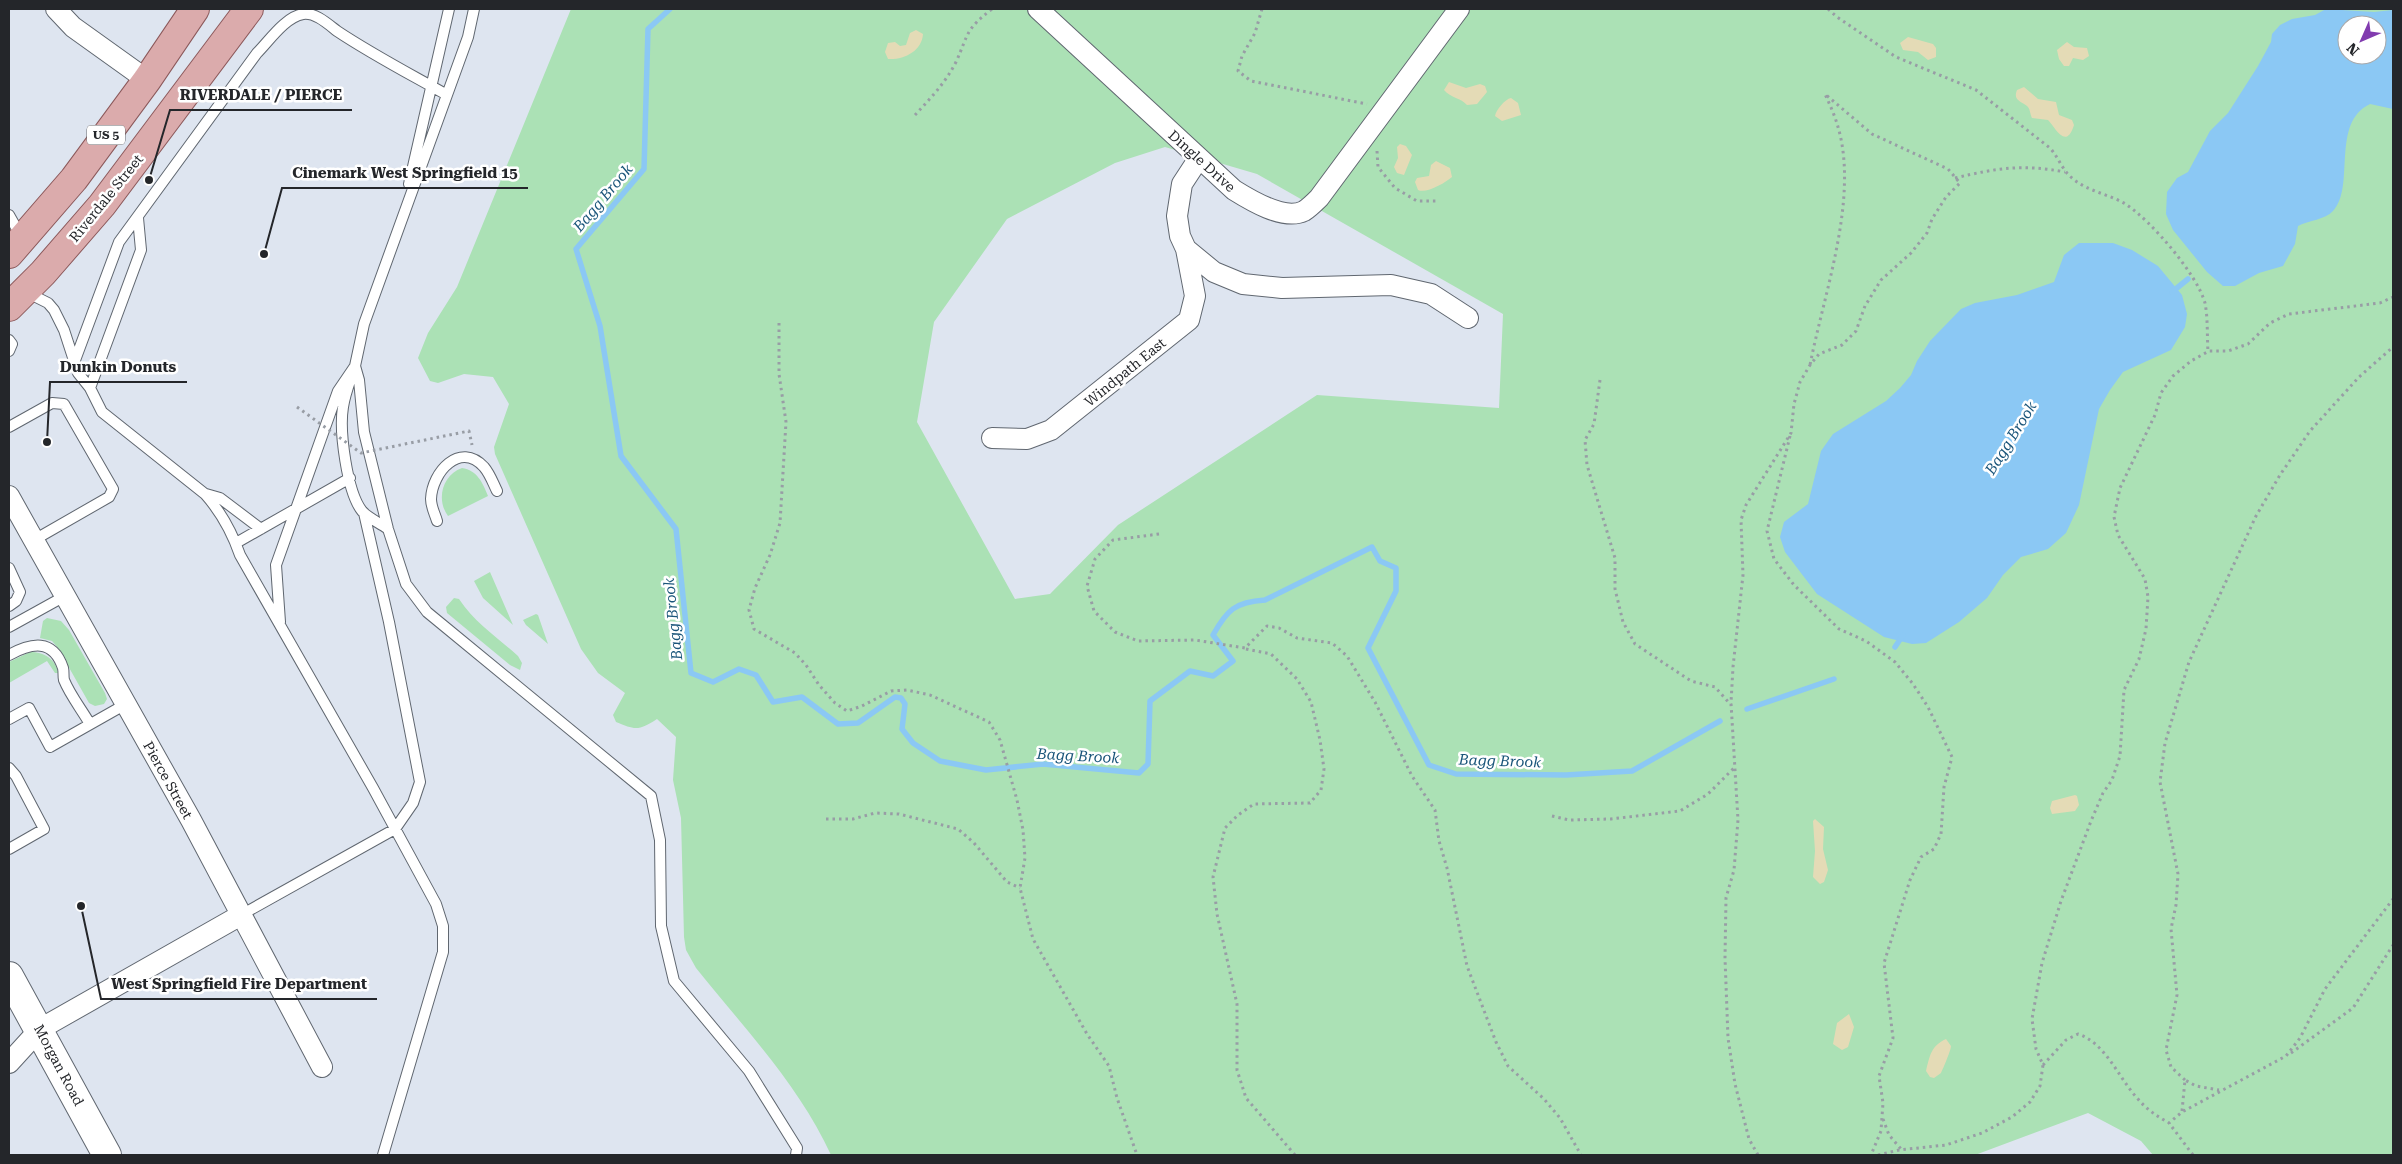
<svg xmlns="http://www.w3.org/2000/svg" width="2402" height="1164" font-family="'Roboto Serif',serif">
<rect width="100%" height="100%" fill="#dee5f0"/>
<path fill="#abe1b5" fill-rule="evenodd" d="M 571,9 L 2393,9 L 2393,1155 L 2153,1155 L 2141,1141 L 2088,1113 L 1975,1155 L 831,1155 C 799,1085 744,1028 696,968 L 686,950 L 684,937 L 681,818 L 673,780 L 676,737 L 657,719 C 639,731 635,730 616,722 L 613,715 L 625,693 L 598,673 L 581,649 L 495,454 L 494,447 L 509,404 L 493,377 L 464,374 L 438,383 L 430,381 L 418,358 L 428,333 L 457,287 ZM 2347,25 L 2377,25 L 2377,55 L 2347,55 ZM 1165,147 L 1257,174 L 1503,314 L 1499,408 L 1317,395 L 1118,525 L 1050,594 L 1015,599 L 917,422 L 934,322 L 1007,219 L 1115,163 Z
M 462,468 C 477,470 483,483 488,496 L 448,516 C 436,500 442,475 462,468 Z
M 490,572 L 513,625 L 483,598 L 474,581 Z
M 454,598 L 459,599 C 475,623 497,637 518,656 L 522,663 L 520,670 L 510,665 L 447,613 L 446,607 Z
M 536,614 L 538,615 L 548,644 L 526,625 L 523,620 Z
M 47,618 L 61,621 L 69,630 L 105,693 L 107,699 L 104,704 L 95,706 L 89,703 L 58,648 L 52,641 L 40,638 L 43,621 Z
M 30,652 C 44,652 56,659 58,673 L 55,673 L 47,661 L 9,683 L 9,662 Z"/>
<path fill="#e4dbb6" d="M 916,30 L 923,34 C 922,51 904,60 888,59 L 885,52 L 888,43 L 895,42 L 900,46 L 906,45 L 910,33 Z
M 1908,37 L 1933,44 L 1936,48 L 1936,57 L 1928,60 L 1918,52 L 1903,50 L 1900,43 Z
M 2067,42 L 2074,47 L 2087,48 L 2089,56 L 2083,60 L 2073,58 L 2069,66 L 2064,66 L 2059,59 L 2057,50 Z
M 1449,82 L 1466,88 L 1480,84 L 1485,86 L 1487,92 L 1477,104 L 1467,105 C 1461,98 1451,98 1444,90 Z
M 2024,87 L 2038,99 L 2056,102 L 2059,115 L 2072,120 L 2074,125 C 2066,151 2055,127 2048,120 L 2032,118 C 2030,114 2030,108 2027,106 C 2020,101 2013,100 2017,90 Z
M 1511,98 L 1518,103 L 1521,115 L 1502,121 L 1495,116 C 1496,110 1505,99 1511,98 Z
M 1400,144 L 1406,146 L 1412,155 L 1404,175 L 1397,173 L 1394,167 L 1398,158 L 1397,147 Z
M 1436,161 L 1450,168 L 1452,177 C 1445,183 1426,194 1418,190 L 1415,182 L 1417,178 L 1429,176 L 1431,165 Z
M 2075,795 L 2077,796 L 2079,805 L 2075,811 L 2052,814 L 2050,808 L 2052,801 Z
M 1815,819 L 1824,827 L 1823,849 L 1828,870 L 1824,882 L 1820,884 L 1813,877 L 1815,851 L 1813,821 Z
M 1849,1014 L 1854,1027 L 1848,1047 L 1842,1050 L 1833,1044 L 1837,1023 Z
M 1946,1039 L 1951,1046 C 1951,1050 1943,1069 1941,1073 L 1934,1078 L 1930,1077 L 1926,1071 C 1930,1055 1931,1046 1946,1039 Z"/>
<path fill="#8bc8f4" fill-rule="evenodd" d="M 2326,9 L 2374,12 L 2393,10 L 2393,109 L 2370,104 C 2330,123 2356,187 2333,211 C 2325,220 2309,220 2298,226 L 2295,244 L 2283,266 L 2259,273 L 2235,286 L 2223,286 L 2207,272 L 2173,230 L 2166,214 L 2167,192 L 2177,178 L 2188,172 L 2210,131 L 2228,113 L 2258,66 L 2271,42 L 2272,34 L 2280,25 L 2292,19 L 2315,15 ZM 2347,25 L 2377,25 L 2377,55 L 2347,55 Z
M 2079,243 L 2113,243 L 2132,250 L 2158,266 L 2182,295 L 2187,314 L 2185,327 L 2171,350 L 2123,372 L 2110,390 L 2099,409 L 2079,505 L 2066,533 L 2048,549 L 2021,557 L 2003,575 L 1987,598 L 1959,622 L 1926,643 L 1912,644 L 1884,637 L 1817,594 L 1785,552 L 1780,537 L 1784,522 L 1808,504 L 1821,451 L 1833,434 L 1886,401 L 1900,388 L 1911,375 L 1917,361 L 1930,341 L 1961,309 L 1975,303 L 2017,295 L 2054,282 L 2064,255 Z"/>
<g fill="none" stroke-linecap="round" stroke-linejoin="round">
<path stroke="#8bc8f4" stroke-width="5.5" d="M 670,9 L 648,29 L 644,169 L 576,249 L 600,326 L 621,456 L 676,529 L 691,673 L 713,682 L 739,669 L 756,675 L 773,702 L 802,697 L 838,724 L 858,723 L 895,697 L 901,698 L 905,704 L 902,729 L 913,743 L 940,761 L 986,770 L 1043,764 L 1139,773 L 1148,764 L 1150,701 L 1190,671 L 1213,676 L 1233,661 L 1213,635 C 1227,610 1235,602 1265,600 L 1372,547 L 1380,561 L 1396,568 L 1396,591 L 1368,648 L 1429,765 L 1456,774 L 1566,775 L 1632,771 L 1720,721
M 2172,292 L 2188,279
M 1895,647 L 1903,635
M 1747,709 L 1834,679"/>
<g stroke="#606770" stroke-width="12">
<path id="lane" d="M 409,184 L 449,9
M 9,215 L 22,238
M 26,292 L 48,303 L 54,310 L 64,330 L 78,373 L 90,388 L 102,412 L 205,494 C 221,512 232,532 240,555 L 373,788 L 436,904 L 443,926 L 443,952 L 383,1155
M 9,340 L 12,344 L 9,351
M 74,363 L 119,242 L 257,53 C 269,41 285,17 303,14 C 315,12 328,24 337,31 C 373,55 410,74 447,95
M 90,388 L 141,250 L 138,218
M 9,427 L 52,403 L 64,404 L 113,489 L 109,497 L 34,540
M 206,494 L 220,498 L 261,529
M 437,521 C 435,514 431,507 431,499 C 432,472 460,441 484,467 C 490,474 493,483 497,491
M 388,529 C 380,523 368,518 362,511 C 347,492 339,431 343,407 C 345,393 351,379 355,366 L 359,380 L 364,432 L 388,529 L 406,584 L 427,612 L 651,796 L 660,840 L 661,926 L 674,981 L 749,1071 L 797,1148 L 796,1155
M 236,543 L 350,478
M 9,568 L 20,592 L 16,601 L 9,606
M 280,622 L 276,565 L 338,391 L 355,366 L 364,324 L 468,37 L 474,9
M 9,627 L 65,596
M 9,655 C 31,643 53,638 63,668 C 64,672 63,676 64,680 C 70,695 82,710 90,724
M 9,719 L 29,708 L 50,747 L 126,704
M 9,768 L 16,776 L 44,829 L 9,849
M 241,915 L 395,829 L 413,803 L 420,782 L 389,622 L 364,513"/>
</g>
<g stroke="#606770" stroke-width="22">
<path id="street" d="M 56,9 L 73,27 L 147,80
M 1038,9 L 1234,190 C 1250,200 1284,221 1304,211 C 1309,208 1315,202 1319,198 L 1459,9
M 1199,158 L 1182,184 L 1177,216 L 1180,236 L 1186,249 L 1214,272 L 1243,284 L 1282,288 L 1391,285 L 1431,294 L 1468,318
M 992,438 L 1027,439 L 1051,430 L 1189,320 L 1195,296 L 1186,249
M 9,496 L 191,820 L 322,1067
M 9,1063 L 40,1029 L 241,915"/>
</g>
<g stroke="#606770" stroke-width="30">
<path id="secondary" d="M 9,976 L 107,1155"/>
</g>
<g stroke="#8b585a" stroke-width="30">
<path id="primary" d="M 9,254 L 74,179 L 147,80 L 195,9
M 9,307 L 43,273 L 102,205 L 249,9"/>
</g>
<path stroke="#989da5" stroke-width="3" stroke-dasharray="2.5 4" stroke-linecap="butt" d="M 1262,9 L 1255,33 L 1242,56 L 1238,71 L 1251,81 L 1367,104
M 1828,9 L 1837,17 L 1896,57 L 1976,90 L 2050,148 C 2059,158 2062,170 2072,178 C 2088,192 2110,194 2127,205 C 2151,221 2197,274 2205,303 C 2208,318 2207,337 2208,352
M 915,115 C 930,99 946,82 956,62 C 969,33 965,30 992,9
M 1377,151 L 1378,167 L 1395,188 L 1417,201 L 1436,201
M 1955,178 C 1997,168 2022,164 2065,172
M 779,323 L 779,374 L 786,422 L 780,523 L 770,555 L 755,588 L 749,610 L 754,629 L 795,653 L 806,665 L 819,685 L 835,703 L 847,711 L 862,706 L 891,691 L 907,690 L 930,695 L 989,722 L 1000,740 L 1017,800 L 1023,830 L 1025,858 L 1020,888 L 1033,939 L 1087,1034 L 1109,1066 L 1117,1098 L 1137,1155
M 1600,380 L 1594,424 L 1585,440 L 1587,465 L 1615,558 L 1615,589 L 1623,622 L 1635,644 L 1691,681 L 1715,687 L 1731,705
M 1790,436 L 1767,531 L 1774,559 L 1794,585 L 1839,629 L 1866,641 L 1895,662 L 1913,684 L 1928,707 L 1952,757 L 1944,787 L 1941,834 L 1934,849 L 1921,857 L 1910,880 L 1884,963 L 1893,1038 L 1879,1076 L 1883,1103 L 1881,1131 L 1871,1155
M 1159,534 L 1113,540 L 1095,559 L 1087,586 L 1094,611 L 1115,632 L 1138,641 L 1195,640 L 1245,648 L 1267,626 L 1279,628 L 1297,638 L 1332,643 L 1347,656 L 1375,702 L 1412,776 L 1435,810 L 1439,841 L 1447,868 L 1467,966 L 1496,1042 L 1508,1066 L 1544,1099 L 1560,1118 L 1581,1155
M 1246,649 L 1271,654 L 1297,679 L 1311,702 L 1320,740 L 1324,769 L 1321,790 L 1310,803 L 1254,804 L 1238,815 L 1225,828 L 1213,877 L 1217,914 L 1237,1004 L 1237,1070 L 1246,1098 L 1295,1155
M 1552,816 L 1569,820 L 1611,819 L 1680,811 L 1708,794 L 1734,768
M 826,819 L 853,819 L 875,813 L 899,814 L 958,829 L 974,843 L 1007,882 L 1020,888
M 2291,1053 L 2353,1008 L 2393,945
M 2043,1065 L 2066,1040 L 2078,1034 C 2106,1043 2119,1079 2138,1099 C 2147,1110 2157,1116 2169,1123
M 2185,1080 L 2171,1067 L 2166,1050 L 2177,995 L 2171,929 L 2176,905 L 2178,874 L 2160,782 L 2165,743 L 2189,662 L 2256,516 L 2280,475 L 2310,431 L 2359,377 L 2393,347
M 2182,1111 L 2185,1080 L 2196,1086 L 2219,1090
M 1883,1119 L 1889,1135 L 1901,1149
M 1758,1155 L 1749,1139 L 1735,1084 L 1728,1038 L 1725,958 L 1726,898 L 1734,870 L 1738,820 L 1731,703 L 1733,667 L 1743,575 L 1741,520 L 1746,505 L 1791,433 L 1794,404 L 1800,382 L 1810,365 L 1819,354 L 1842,345 L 1856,331 L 1865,306 L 1881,280 L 1911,253 L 1927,233 L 1932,219 L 1946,197 L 1960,183 L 1948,169 L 1872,134 L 1825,94 C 1830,105 1835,116 1838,127 C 1859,198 1824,293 1810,365
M 1878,1155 L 1899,1150 L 1946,1145 L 1982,1133 L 2012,1117 L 2030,1102 L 2040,1086 L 2043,1065 L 2036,1049 L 2032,1019 L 2042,963 L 2061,901 L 2091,821 L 2103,793 L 2112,780 L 2120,756 L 2124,690 L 2139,659 L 2146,629 L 2148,597 L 2145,579 L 2118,535 L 2114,517 L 2120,488 L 2155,415 L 2161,393 L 2173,376 L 2191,361 L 2209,351 L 2228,351 L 2248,344 L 2270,323 L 2289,314 L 2380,303 L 2393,297
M 2193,1155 L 2169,1123 L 2182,1112 L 2286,1056 L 2300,1038 L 2325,989 L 2393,899"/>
<use href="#lane" stroke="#fff" stroke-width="10"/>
<use href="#street" stroke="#fff" stroke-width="20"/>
<use href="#secondary" stroke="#fff" stroke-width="28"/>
<use href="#primary" stroke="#dbabac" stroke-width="28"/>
<path stroke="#989da5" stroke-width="3" stroke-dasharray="2.5 4" stroke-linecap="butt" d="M 297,407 L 361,453 L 469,431 L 472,445"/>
</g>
<g text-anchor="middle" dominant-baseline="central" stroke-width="5" stroke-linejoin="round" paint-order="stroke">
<rect fill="#fff" stroke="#66676a" stroke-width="1" x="87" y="125.5" width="38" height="19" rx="4"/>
<g font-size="12" font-weight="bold" fill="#24262a">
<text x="106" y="135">US 5</text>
</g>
<g font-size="14" fill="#24262a" stroke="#fff">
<text transform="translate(1202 161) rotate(42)">Dingle Drive</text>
<text transform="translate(106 198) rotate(-51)">Riverdale Street</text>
<text transform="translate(1125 372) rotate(-39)">Windpath East</text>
<text transform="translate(168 780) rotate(61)">Pierce Street</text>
<text transform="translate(59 1065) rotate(62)">Morgan Road</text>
</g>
<g font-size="15" font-style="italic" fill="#1a557a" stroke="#fff">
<text transform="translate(603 198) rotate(-50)">Bagg Brook</text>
<text transform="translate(2011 438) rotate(-58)">Bagg Brook</text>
<text transform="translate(673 619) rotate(-96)">Bagg Brook</text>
<text transform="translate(1078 756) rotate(3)">Bagg Brook</text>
<text transform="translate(1500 761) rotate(2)">Bagg Brook</text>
</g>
</g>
<path fill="none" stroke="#24262a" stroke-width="2" d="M149 180L170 110H352M264 254L282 188H528M47 442L50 382H187M81 906L101 999H377"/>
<g fill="#24262a" stroke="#fff" stroke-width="2">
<circle cx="149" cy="180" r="5"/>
<circle cx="264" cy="254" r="5"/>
<circle cx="47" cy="442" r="5"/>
<circle cx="81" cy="906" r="5"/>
</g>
<g font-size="15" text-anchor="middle" font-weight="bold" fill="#24262a" stroke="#fff" stroke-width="5" stroke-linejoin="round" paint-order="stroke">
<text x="261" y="100">RIVERDALE / PIERCE</text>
<text x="405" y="178">Cinemark West Springfield 15</text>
<text x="118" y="372">Dunkin Donuts</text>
<text x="239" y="989">West Springfield Fire Department</text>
</g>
<rect width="2402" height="1164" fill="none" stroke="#24262a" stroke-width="20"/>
<g transform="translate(2362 40) rotate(225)"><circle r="24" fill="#ffffff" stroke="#a7a8aa"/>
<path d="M0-4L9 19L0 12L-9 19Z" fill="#813baf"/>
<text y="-8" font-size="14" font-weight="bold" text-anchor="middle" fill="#24262a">N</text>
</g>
</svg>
